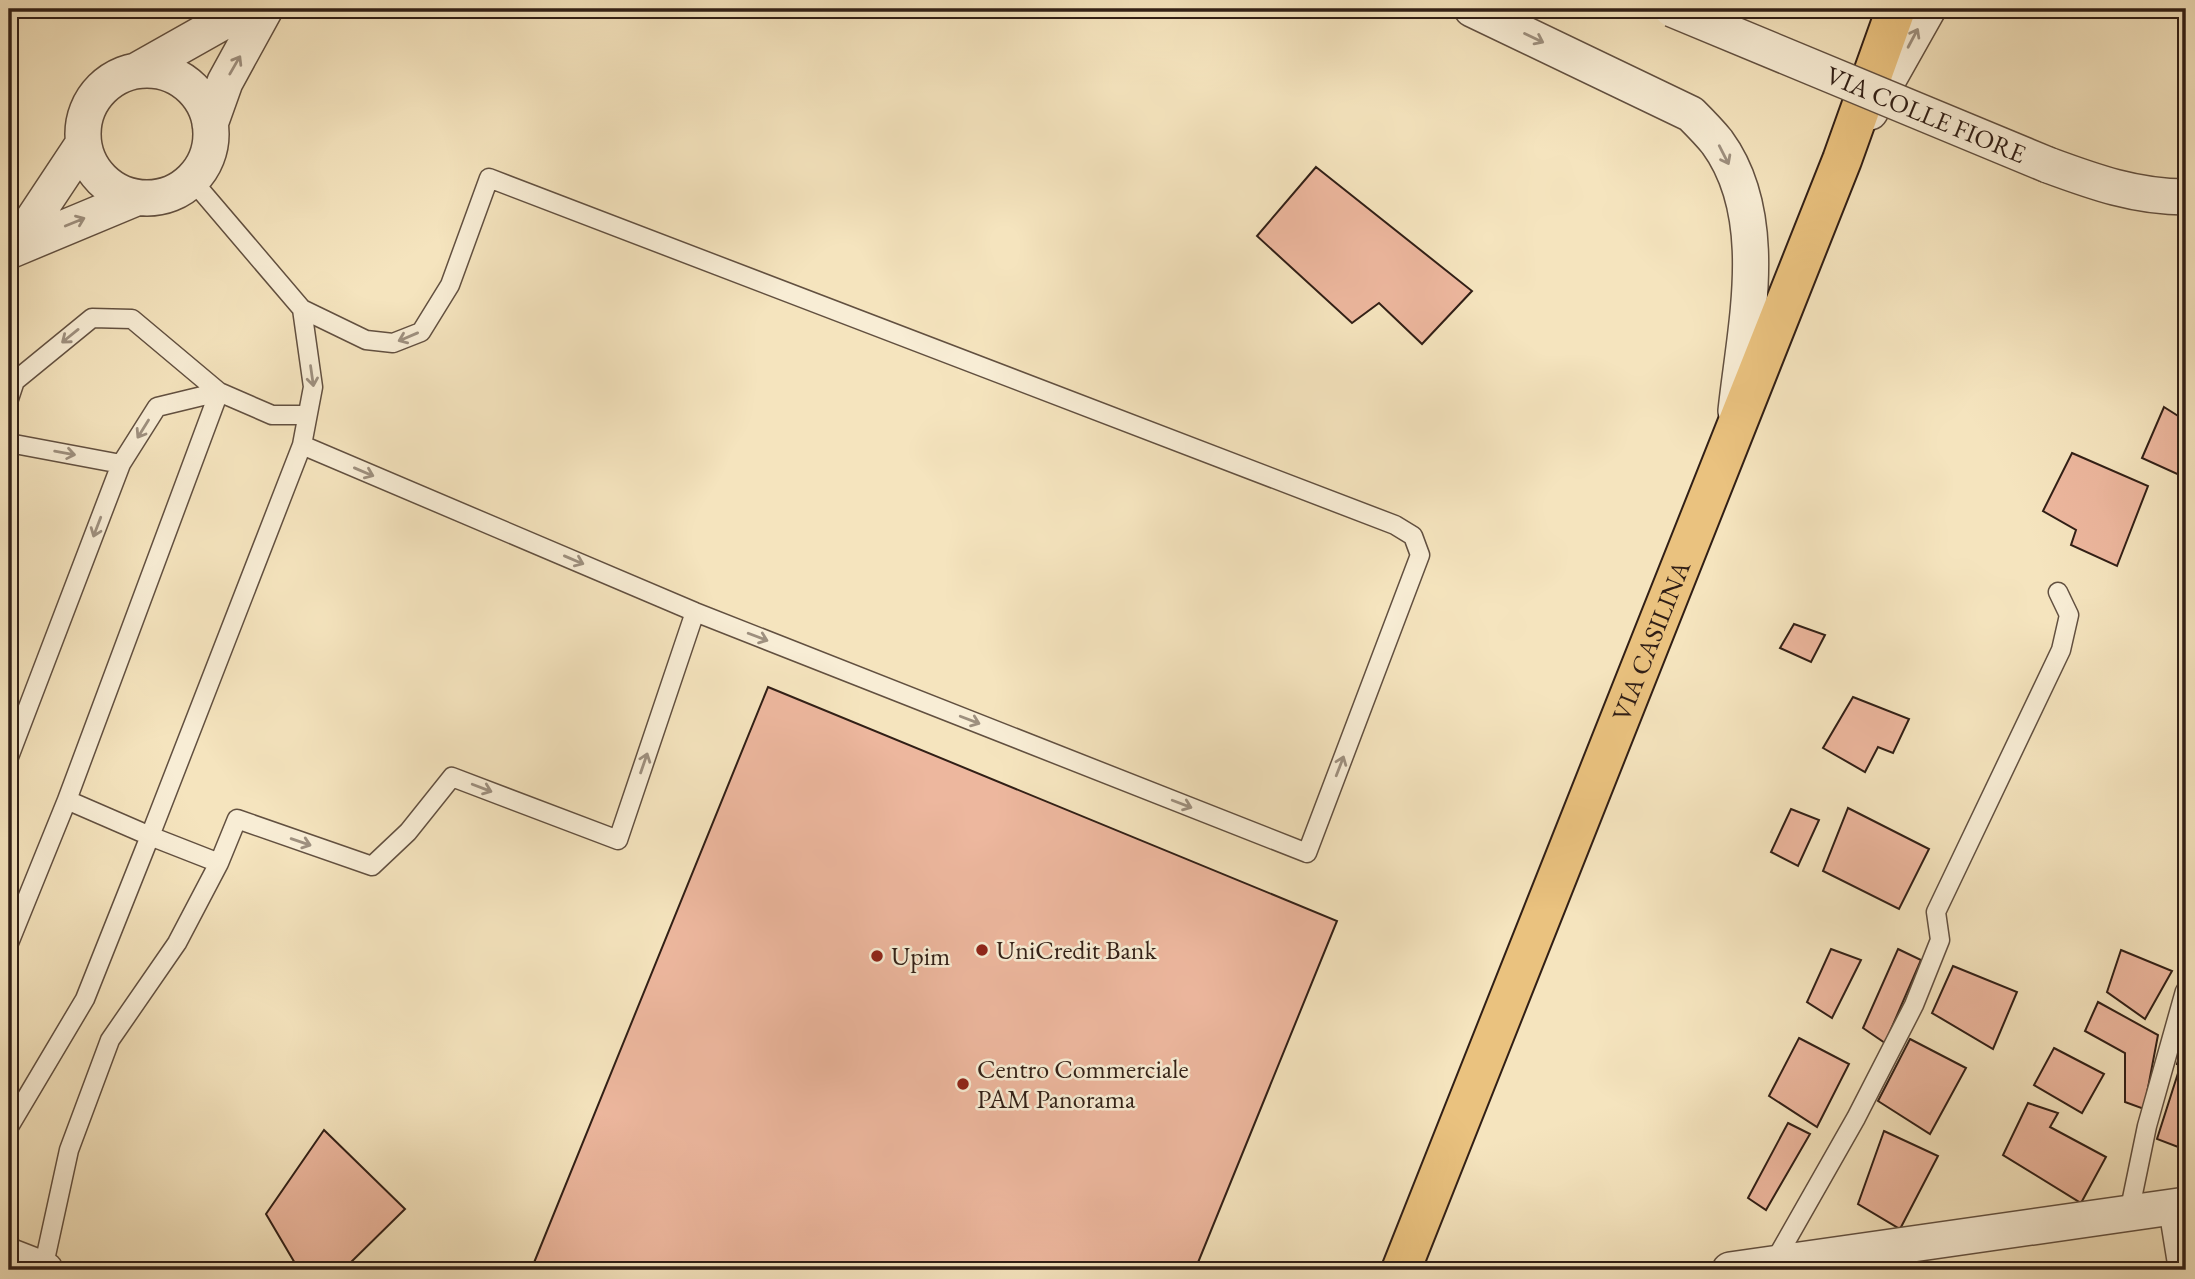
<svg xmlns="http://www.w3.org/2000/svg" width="2195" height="1279" font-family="'EB Garamond',serif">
<rect width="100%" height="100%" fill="#f5e4be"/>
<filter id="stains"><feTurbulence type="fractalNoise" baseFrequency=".00286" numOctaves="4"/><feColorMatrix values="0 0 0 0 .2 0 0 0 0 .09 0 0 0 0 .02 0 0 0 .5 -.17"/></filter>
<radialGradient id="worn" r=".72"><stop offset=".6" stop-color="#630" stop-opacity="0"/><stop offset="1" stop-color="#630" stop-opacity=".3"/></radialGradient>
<path fill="#edb79e" stroke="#311f16" stroke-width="2" d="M 1316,167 L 1472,291 L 1422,344 L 1379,303 L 1352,323 L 1257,236 Z
M 2164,407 L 2186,421 L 2186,478 L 2142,458 Z
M 2072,453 L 2148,486 L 2117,566 L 2071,545 L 2076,530 L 2043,511 Z
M 1794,624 L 1825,635 L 1811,662 L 1780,648 Z
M 768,687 L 1337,921 L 1195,1270 L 531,1270 Z
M 1853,697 L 1909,719 L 1893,753 L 1878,747 L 1865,772 L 1823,748 Z
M 1848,808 L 1929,849 L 1899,909 L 1823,871 Z
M 1791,809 L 1819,820 L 1798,866 L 1771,852 Z
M 1831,949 L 1861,960 L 1832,1018 L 1807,1002 Z
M 1898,949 L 1921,960 L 1885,1043 L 1863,1028 Z
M 2121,950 L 2172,971 L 2145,1019 L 2107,992 Z
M 1953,966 L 2017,992 L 1993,1049 L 1932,1013 Z
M 2098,1002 L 2158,1035 L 2144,1109 L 2125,1102 L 2125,1053 L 2085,1031 Z
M 2186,1022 L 2186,1067 L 2177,1064 L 2180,1054 L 2176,1053 Z
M 1799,1038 L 1849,1064 L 1817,1127 L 1769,1096 Z
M 1910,1039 L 1966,1068 L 1930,1134 L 1878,1101 Z
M 2054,1048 L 2104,1074 L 2082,1113 L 2034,1085 Z
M 2179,1070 L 2186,1073 L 2186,1150 L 2157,1139 Z
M 2028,1103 L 2058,1113 L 2050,1127 L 2106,1157 L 2081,1203 L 2003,1155 Z
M 1788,1123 L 1810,1134 L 1766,1210 L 1748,1198 Z
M 324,1130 L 405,1209 L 343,1270 L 299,1270 L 266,1214 Z
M 1884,1131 L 1938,1156 L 1900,1229 L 1858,1204 Z"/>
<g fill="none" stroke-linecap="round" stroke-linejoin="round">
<g stroke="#625040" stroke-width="21">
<path id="lane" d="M 192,180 L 302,309 L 366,340 L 393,343 L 421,332 L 450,285 L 489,178 L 1395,525 L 1413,536 L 1420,555 L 1307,853 L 695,612 L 302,445
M 302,309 L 313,387 L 302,445 L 150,836 L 219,863 L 237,819 L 372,866 L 408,832 L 452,777 L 618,840 L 695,612
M 9,399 L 15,381 L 92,318 L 132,319 L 219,392 L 272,415 L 307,415
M 9,443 L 121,464
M 9,757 L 121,464 L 157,407 L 219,392
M 67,800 L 219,392
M 9,943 L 67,800 L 150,836 L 85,999 L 9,1127
M 2168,1208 L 2178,1270
M 2129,1213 L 2147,1126 L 2185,991
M 1773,1264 L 1856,1118 L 1914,1005 L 1940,940 L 1936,912 L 2061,650 L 2069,615 L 2058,592
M 43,1269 L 69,1150 L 110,1040 L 177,943 L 219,863"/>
</g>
<g stroke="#625040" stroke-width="38">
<path id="street" d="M 1472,9 L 1691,114 C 1700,123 1709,132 1717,142 C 1772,217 1745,326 1736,411
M83 134a64 64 0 1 1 128 0a64 64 0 1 1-128 0Z
M 136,71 L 246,9
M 1870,112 L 1928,9
M 210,124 L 225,82 L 265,9
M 2048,165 C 2094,182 2136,197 2186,197
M 14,248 L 83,144
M 9,251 L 136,198
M 9,1256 L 45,1270
M 1730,1270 L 2186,1205"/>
</g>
<g stroke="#311f16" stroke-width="42">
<g id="primary">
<path id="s1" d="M 1401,1270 L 1842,160 L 1896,9"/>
</g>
</g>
<use href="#lane" stroke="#f8edd5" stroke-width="18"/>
<use href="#street" stroke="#f8edd5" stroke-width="35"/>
<use href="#primary" stroke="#eac27f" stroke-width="38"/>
<g stroke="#625040" stroke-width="38" stroke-linecap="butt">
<g id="street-bridge">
<path id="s2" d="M 1672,9 L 2048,165"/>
</g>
</g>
<use href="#street-bridge" stroke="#f8edd5" stroke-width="35"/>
</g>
<defs><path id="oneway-shaft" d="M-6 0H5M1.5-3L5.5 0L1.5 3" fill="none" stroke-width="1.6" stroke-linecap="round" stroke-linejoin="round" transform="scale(1.75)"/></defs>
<g stroke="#9e907f">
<use href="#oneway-shaft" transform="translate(1534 38) rotate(26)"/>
<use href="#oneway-shaft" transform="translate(1913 38) rotate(-62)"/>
<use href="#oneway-shaft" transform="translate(235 65) rotate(-60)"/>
<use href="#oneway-shaft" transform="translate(1724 155) rotate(63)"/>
<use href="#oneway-shaft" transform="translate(75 222) rotate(-22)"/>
<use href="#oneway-shaft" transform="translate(70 336) rotate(141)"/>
<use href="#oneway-shaft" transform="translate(408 337) rotate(157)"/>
<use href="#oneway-shaft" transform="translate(312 376) rotate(82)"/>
<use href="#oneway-shaft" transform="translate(143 429) rotate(122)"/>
<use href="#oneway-shaft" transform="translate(65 453) rotate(10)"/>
<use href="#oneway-shaft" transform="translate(364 472) rotate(23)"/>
<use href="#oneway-shaft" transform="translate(97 527) rotate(111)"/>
<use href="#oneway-shaft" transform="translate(574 560) rotate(23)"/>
<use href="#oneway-shaft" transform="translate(758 637) rotate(21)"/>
<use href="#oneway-shaft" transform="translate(970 720) rotate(21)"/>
<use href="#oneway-shaft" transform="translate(644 763) rotate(-71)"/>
<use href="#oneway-shaft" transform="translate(1340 766) rotate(-69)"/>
<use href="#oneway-shaft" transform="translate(482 788) rotate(21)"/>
<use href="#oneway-shaft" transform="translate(1182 804) rotate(21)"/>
<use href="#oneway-shaft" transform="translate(301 842) rotate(19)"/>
</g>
<g fill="#8f2418" stroke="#f8edd5" stroke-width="2.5">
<circle cx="982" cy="950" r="7"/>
<circle cx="877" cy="956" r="7"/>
<circle cx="963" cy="1084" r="7"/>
</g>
<g text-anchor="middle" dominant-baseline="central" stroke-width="5" stroke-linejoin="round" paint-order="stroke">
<g font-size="26" fill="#311f16" stroke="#f8edd5">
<text stroke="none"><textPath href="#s2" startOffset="275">VIA COLLE FIORE</textPath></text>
<text stroke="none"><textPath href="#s1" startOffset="677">VIA CASILINA</textPath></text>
</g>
<g font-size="26" fill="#311f16" stroke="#f8edd5" text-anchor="start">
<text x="996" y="950">UniCredit Bank</text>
<text x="891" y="956">Upim</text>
<text x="977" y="1069">Centro Commerciale<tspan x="977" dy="30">PAM Panorama</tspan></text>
</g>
</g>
<rect width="2195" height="1279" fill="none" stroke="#f5e4be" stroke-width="35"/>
<rect x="10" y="10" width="2174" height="1258" fill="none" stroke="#311f16" stroke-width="3.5"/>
<rect x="18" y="18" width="2160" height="1244" fill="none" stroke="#311f16" stroke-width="2"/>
<rect width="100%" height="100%" filter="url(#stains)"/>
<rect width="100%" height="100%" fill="url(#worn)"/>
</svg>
